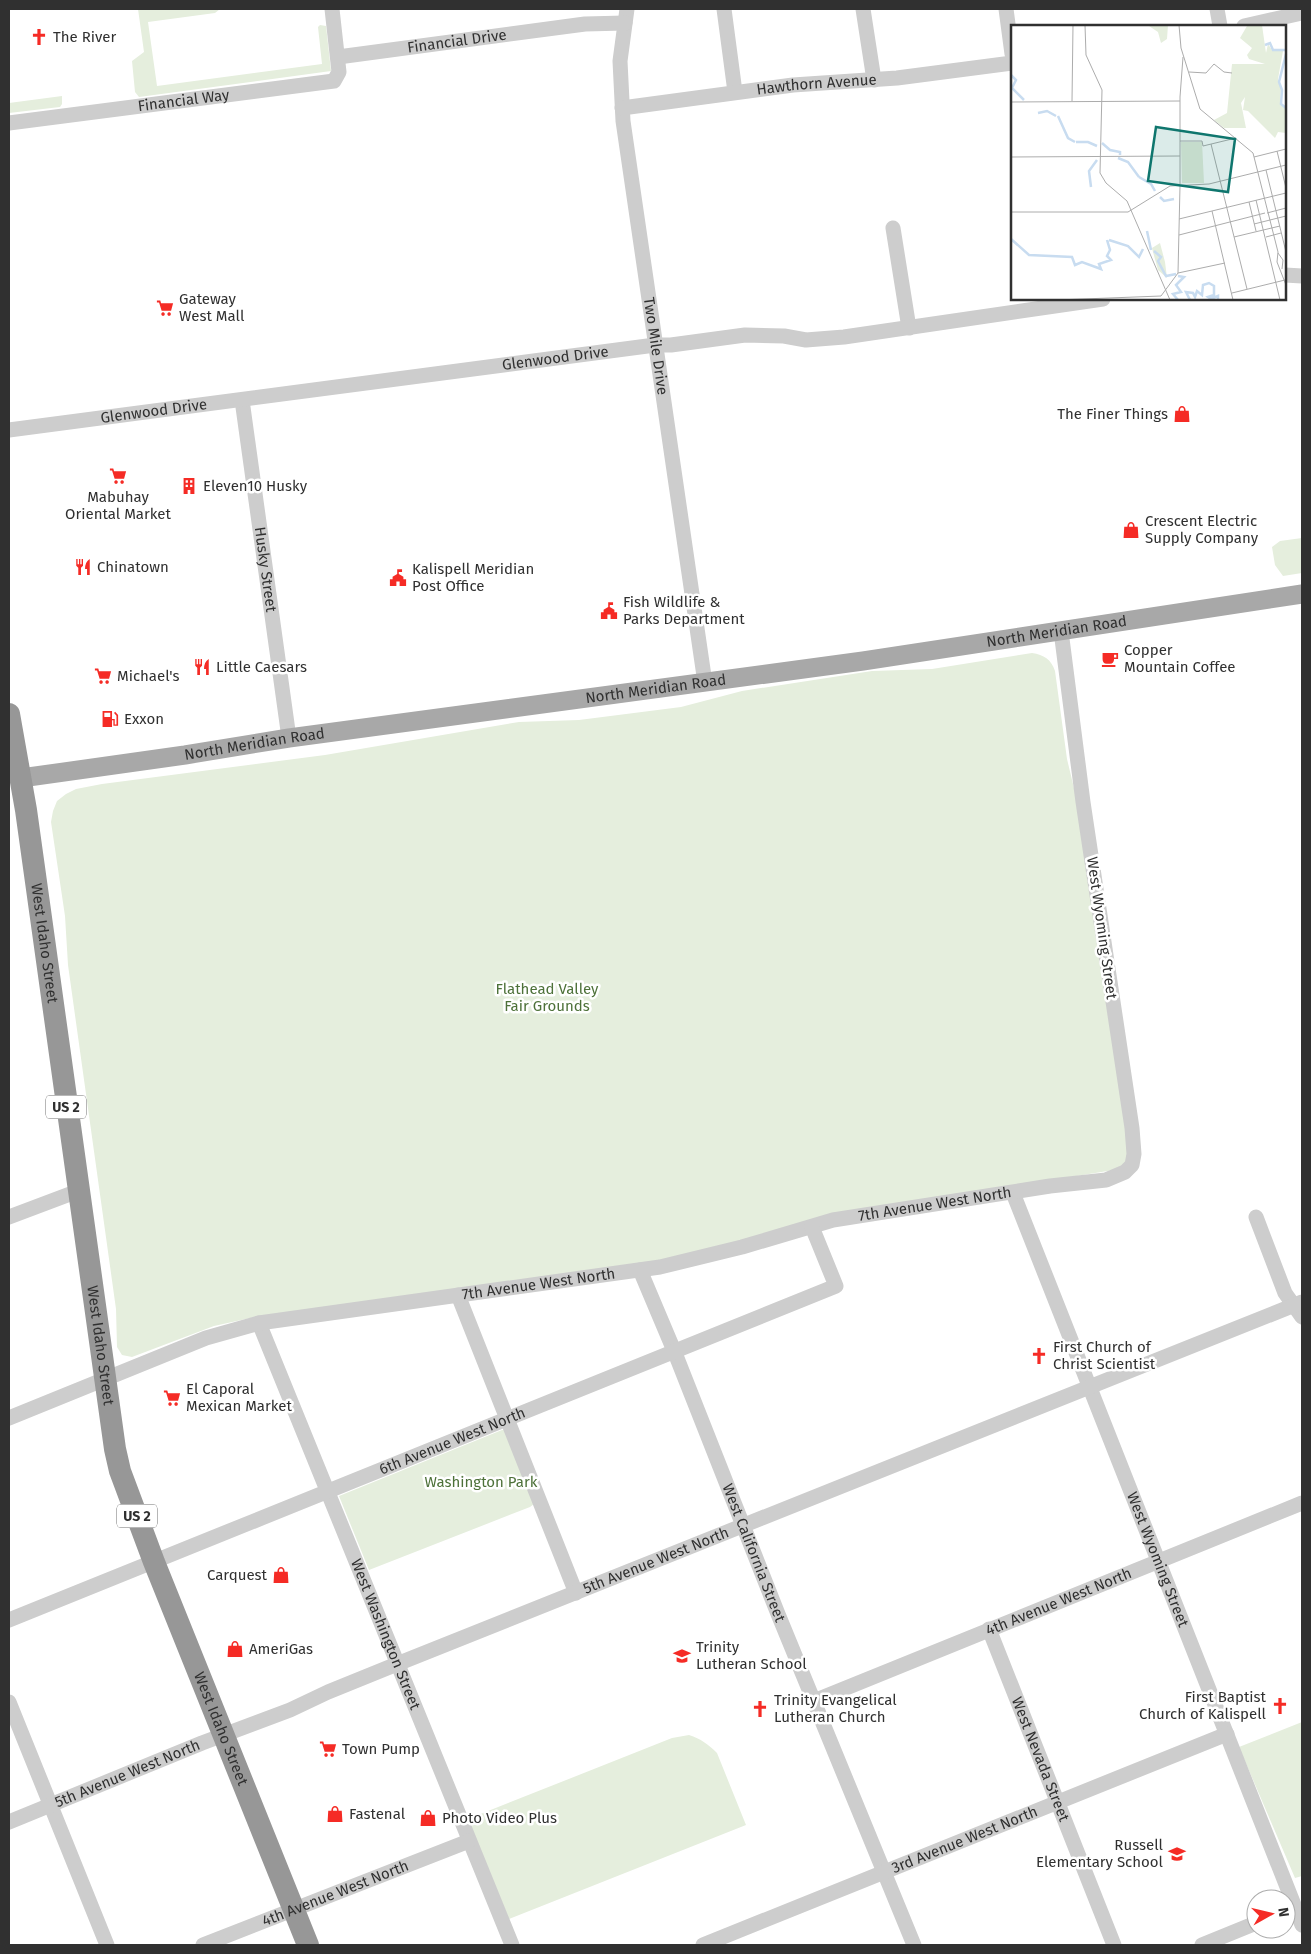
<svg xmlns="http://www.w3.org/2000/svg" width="1311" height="1954" font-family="'Fira Sans',sans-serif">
<rect width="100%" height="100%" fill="#fff"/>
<path fill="#e5eedd" d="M 138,9 L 220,9 L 215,13 L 148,22 L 157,86 L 322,64 L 318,27 L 320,25 L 326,26 L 331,71 L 139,97 L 135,92 L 132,61 L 144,52 Z
M 62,96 L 62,104 L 60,107 L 9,113 L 9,103 Z
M 1302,538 L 1302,573 L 1283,576 L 1275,565 L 1272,547 L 1280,541 Z
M 1032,653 C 1044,655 1051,659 1055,671 L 1067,759 L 1080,813 L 1130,1157 L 1120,1169 L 833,1215 L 707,1251 L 659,1261 L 255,1317 L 214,1326 L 132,1357 L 122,1355 L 117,1347 L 116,1309 L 68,965 L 65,916 L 51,822 L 53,811 L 57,801 L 66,794 L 76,789 L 102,784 L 325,755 L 519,722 L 579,720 L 681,707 L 742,691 L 872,671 L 932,669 Z
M 502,1430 L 505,1430 L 534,1504 L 530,1507 L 369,1570 L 339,1496 Z
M 1302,1722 L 1302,1876 L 1295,1878 L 1239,1747 Z
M 689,1735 C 701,1739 708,1744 717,1753 L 746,1825 L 509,1919 L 468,1819 L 672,1738 Z"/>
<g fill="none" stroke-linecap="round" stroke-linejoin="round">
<g stroke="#cdcdcd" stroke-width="15">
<path id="s1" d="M 627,9 L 620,61 L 623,121 L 705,683"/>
<path d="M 724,9 L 735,92"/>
<path d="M 863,9 L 874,80"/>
<path d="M 1006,9 L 1012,54"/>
<path d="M 1217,9 L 1220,26"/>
<path d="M 1244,26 L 1302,13"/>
<path id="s2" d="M 338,57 L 585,24 L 625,23"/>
<path id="s3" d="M 622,108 L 793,85 L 897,78 L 1012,63"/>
<path id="s4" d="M 9,123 L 334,81 L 339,72 L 332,9"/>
<path d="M 893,228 L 909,328"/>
<path d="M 1285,275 L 1302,276"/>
<path id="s5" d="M 242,400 L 289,738"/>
<path id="s6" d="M 9,430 L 655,345 L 671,345 L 745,335 L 784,336 L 806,340 L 844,337 L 1103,299"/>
<path id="s7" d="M 1013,1193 L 1302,1925"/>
<path d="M 9,1217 L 78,1191"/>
<path d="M 1256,1217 L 1285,1293 L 1302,1317"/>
<path id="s8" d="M 640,1270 L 675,1353 L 778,1614 L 914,1945"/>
<path d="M 458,1295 L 576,1593"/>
<path id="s9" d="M 259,1323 L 512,1945"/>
<path id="s10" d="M 9,1418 L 206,1338 L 259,1323 L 660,1267 L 742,1247 L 833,1220 L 1050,1186 L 1106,1180 L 1125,1172 L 1132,1165 L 1134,1154 L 1132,1128 L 1083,802 L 1061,631"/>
<path id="s11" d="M 9,1620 L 836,1286 L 812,1227"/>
<path id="s12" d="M 989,1629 L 1114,1945"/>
<path id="s13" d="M 814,1701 L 1302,1503"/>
<path d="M 9,1702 L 107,1945"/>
<path id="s14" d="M 9,1822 L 202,1743 L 290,1710 L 328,1692 L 397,1664 L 1302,1302"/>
<path id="s15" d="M 203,1945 L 469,1841"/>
<path id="s16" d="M 703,1945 L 1227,1734"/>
<path d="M 1202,1945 L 1256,1923"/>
</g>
<path stroke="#a8a8a8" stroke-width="19" id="s17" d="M 21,778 L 185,755 L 289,738 L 863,661 L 1302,594"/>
<path stroke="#979797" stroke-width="22" id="s18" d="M 9,714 L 26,810 L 115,1449 L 120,1471 L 154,1562 L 308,1945"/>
</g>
<defs>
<g id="church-bare" transform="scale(1.35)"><path d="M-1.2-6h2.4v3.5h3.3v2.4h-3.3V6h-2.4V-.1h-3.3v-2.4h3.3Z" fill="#f52b25" stroke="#fff" stroke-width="2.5" paint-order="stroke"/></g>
<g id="supermarket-bare" transform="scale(1.35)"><path d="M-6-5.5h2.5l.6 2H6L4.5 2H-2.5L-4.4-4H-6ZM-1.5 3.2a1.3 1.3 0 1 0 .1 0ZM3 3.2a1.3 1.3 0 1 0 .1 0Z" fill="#f52b25" stroke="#fff" stroke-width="2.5" paint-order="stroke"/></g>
<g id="shop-bare" transform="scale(1.35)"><path d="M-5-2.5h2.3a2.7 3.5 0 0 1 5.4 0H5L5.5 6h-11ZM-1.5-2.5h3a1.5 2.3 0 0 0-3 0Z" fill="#f52b25" stroke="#fff" stroke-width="2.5" paint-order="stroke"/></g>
<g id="building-bare" transform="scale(1.35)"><path d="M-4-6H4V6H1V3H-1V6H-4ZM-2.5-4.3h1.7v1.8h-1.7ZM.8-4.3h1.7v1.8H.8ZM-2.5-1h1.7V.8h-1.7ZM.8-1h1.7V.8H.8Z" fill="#f52b25" stroke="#fff" stroke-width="2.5" paint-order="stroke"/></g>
<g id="restaurant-bare" transform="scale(1.35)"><path d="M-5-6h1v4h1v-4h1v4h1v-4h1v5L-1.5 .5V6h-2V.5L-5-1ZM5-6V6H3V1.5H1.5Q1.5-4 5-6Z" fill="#f52b25" stroke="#fff" stroke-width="2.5" paint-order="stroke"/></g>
<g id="civic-bare" transform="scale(1.35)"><path d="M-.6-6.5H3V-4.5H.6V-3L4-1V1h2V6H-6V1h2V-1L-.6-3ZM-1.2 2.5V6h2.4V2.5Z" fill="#f52b25" stroke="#fff" stroke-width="2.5" paint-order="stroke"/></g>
<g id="cafe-bare" transform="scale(1.35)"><path d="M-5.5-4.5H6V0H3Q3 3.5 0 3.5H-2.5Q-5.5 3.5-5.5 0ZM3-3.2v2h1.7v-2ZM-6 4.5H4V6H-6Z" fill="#f52b25" stroke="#fff" stroke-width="2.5" paint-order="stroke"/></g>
<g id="fuel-bare" transform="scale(1.35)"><path d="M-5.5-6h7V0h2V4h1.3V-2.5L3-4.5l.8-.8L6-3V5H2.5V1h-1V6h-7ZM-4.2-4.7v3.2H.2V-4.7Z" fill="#f52b25" stroke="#fff" stroke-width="2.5" paint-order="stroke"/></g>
<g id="school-bare" transform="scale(1.35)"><path d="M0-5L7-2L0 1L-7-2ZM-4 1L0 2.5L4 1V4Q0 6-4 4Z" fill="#f52b25" stroke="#fff" stroke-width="2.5" paint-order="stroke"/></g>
</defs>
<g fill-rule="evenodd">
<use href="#church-bare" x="39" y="37"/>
<use href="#supermarket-bare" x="165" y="308"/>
<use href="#shop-bare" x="1182" y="414"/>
<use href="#supermarket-bare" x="118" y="476"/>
<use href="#building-bare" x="189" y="486"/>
<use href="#shop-bare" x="1131" y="530"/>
<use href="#restaurant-bare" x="83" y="567"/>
<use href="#civic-bare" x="398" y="578"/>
<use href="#civic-bare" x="609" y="611"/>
<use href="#cafe-bare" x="1110" y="659"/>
<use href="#restaurant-bare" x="202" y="667"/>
<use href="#supermarket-bare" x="103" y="676"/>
<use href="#fuel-bare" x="110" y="719"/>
<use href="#church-bare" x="1039" y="1356"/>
<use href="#supermarket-bare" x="172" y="1398"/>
<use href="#shop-bare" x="281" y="1575"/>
<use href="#shop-bare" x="235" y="1649"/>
<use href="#school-bare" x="682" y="1656"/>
<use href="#church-bare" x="1280" y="1706"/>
<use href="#church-bare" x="760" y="1709"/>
<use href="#supermarket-bare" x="328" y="1749"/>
<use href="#shop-bare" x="335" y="1814"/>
<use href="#shop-bare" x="428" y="1818"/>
<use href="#school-bare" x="1177" y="1854"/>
</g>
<g text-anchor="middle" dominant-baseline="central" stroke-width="5" stroke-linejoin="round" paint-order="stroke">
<g fill="#fff" stroke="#6e6e6e" stroke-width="1">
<rect x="46" y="1095.5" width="40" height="23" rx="4"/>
<rect x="117" y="1504.5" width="40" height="23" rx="4"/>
</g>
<g font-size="14" font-weight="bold" fill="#303030">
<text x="66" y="1107">US 2</text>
<text x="137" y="1516">US 2</text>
</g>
<g font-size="15" fill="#303030" stroke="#fff" text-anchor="start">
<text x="53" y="37">The River</text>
<text x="179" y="299">Gateway<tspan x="179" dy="17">West Mall</tspan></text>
<text x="1168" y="414" text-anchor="end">The Finer Things</text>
<text x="203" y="486">Eleven10 Husky</text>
<text x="118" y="497" text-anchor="middle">Mabuhay<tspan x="118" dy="17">Oriental Market</tspan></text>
<text x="1145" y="521">Crescent Electric<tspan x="1145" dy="17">Supply Company</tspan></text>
<text x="97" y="567">Chinatown</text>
<text x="412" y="569">Kalispell Meridian<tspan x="412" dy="17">Post Office</tspan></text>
<text x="623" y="602">Fish Wildlife &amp;<tspan x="623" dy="17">Parks Department</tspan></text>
<text x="1124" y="650">Copper<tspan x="1124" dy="17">Mountain Coffee</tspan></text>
<text x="216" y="667">Little Caesars</text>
<text x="117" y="676">Michael's</text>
<text x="124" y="719">Exxon</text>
<text x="1053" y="1347">First Church of<tspan x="1053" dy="17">Christ Scientist</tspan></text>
<text x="186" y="1389">El Caporal<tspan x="186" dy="17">Mexican Market</tspan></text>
<text x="267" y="1575" text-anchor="end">Carquest</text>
<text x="696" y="1647">Trinity<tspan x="696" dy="17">Lutheran School</tspan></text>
<text x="249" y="1649">AmeriGas</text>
<text x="1266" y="1697" text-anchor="end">First Baptist<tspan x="1266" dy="17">Church of Kalispell</tspan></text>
<text x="774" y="1700">Trinity Evangelical<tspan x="774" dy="17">Lutheran Church</tspan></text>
<text x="342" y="1749">Town Pump</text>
<text x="349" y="1814">Fastenal</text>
<text x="442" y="1818">Photo Video Plus</text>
<text x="1163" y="1845" text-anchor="end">Russell<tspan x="1163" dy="17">Elementary School</tspan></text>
</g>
<g font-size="15" fill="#303030" stroke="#fff">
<text stroke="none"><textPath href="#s2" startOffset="120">Financial Drive</textPath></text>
<text stroke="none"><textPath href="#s3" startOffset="196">Hawthorn Avenue</textPath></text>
<text stroke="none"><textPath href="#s4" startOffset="176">Financial Way</textPath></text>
<text stroke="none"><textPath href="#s1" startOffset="340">Two Mile Drive</textPath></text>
<text stroke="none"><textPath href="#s6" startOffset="551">Glenwood Drive</textPath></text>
<text stroke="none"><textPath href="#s6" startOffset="146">Glenwood Drive</textPath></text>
<text stroke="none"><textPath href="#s5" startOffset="171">Husky Street</textPath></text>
<text stroke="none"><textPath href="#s17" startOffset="1046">North Meridian Road</textPath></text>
<text stroke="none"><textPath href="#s17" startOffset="641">North Meridian Road</textPath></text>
<text stroke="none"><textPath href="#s17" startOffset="236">North Meridian Road</textPath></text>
<text transform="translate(1102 928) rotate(82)">West Wyoming Street</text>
<text stroke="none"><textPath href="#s18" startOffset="232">West Idaho Street</textPath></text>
<text stroke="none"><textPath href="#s10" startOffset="955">7th Avenue West North</textPath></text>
<text stroke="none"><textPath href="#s10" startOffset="550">7th Avenue West North</textPath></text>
<text stroke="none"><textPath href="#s18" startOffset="638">West Idaho Street</textPath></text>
<text stroke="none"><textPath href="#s11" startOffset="478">6th Avenue West North</textPath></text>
<text stroke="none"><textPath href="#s8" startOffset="305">West California Street</textPath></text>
<text stroke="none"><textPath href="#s7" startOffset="394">West Wyoming Street</textPath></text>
<text stroke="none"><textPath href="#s14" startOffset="698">5th Avenue West North</textPath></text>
<text stroke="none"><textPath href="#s13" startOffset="264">4th Avenue West North</textPath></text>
<text stroke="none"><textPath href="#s9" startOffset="336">West Washington Street</textPath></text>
<text stroke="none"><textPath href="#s18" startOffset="1042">West Idaho Street</textPath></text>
<text stroke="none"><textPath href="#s12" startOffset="140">West Nevada Street</textPath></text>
<text stroke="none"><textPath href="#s14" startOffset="128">5th Avenue West North</textPath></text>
<text stroke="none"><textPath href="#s16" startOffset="282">3rd Avenue West North</textPath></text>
<text stroke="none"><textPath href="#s15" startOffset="142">4th Avenue West North</textPath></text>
</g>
<g font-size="15" fill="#4d7139" stroke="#fff">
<text x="547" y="989">Flathead Valley<tspan x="547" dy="17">Fair Grounds</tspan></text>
<text x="481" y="1482">Washington Park</text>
</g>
</g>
<g transform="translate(1011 25)">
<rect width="275" height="275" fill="#fff"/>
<path d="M 157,0 L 156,14 L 150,18 L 147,7 L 138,1 ZM 251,0 L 255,28 L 257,19 L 261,25 L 272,26 L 267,54 L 270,63 L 269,78 L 275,84 L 275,108 L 267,107 L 264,113 L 237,86 L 232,85 L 234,72 L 230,78 L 235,103 L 213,103 L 203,95 L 216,88 L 221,39 L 254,39 L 238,34 L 236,30 L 241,23 L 229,13 L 236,1 ZM 170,117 L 191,117 L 193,158 L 171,158 ZM 149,218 L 154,237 L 156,253 L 147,245 L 142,227 L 141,223 Z" fill="#e5eedd"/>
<path fill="none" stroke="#c8dcf0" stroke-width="2.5" d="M 254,20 L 259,18 L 262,25 L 275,25M 275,29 L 268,57 L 271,65 L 270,79 L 275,83M 0,50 L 5,55 L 1,63 L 13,75M 27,88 L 36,86 L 45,91M 47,91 L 57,113 L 64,117M 65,117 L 77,117 L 86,121M 91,118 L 99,125 L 109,127 L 109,130M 107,133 L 117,137 L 128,152M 128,152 L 140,159 L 144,166M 80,162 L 78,146 L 86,135M 149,172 L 153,176 L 163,174M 136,206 L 140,225M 0,214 L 18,230 L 61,232 L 64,240 L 71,237 L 90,244 L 88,239 L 100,235 L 96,231 L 99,225 L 96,215M 98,215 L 117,221 L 128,232 L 132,224M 143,226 L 150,232 L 147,236 L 155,251 L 165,249M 167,251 L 173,252 L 165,260 L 170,267 L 162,269 L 167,275M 179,275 L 175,267 L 182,268 L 184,272 L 186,266 L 191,270 L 192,260 L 198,258 L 203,261 L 203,270 L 197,272 L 200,274 L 207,271 L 207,275"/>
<path fill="none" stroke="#acacac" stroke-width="1" d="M 74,0 L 75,30 L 91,65 L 89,148 L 95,158 L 116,176 L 159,275M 168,0 L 170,23 L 189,84 L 242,128 L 267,227 L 266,237 L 275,260M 178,47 L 195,48 L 203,39 L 213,47 L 221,48M 61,76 L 62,0M 0,77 L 169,76M 169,116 L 191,116 L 192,121 L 225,113M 200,119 L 236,264M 266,126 L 275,163M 0,132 L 169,131M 243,132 L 275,124M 255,145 L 275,227M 169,159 L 169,72 L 172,32M 245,175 L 269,275M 238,177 L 245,206M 201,186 L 222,275M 0,187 L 117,187 L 159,161 L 198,159 L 275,140M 256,188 L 275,183M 168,194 L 275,168M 243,199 L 275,191M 168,210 L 254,188M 223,212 L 269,201M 255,212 L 270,208M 267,228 L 272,235 L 271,244M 167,248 L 169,161M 167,248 L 214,238M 221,268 L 274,255M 46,275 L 150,271 L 167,248"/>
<path fill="#0f766e" fill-opacity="0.15" stroke="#0f766e" stroke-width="2.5" d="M 145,102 L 224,114 L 217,167 L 137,156 Z"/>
<rect width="275" height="275" fill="none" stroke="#303030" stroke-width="2.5"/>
</g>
<rect width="1311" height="1954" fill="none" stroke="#303030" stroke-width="20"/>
<g transform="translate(1271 1914) rotate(82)"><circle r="24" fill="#ffffff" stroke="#acacac"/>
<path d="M0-4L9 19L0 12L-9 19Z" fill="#f52b25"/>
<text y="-8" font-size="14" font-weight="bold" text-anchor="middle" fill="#303030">N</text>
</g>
</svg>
